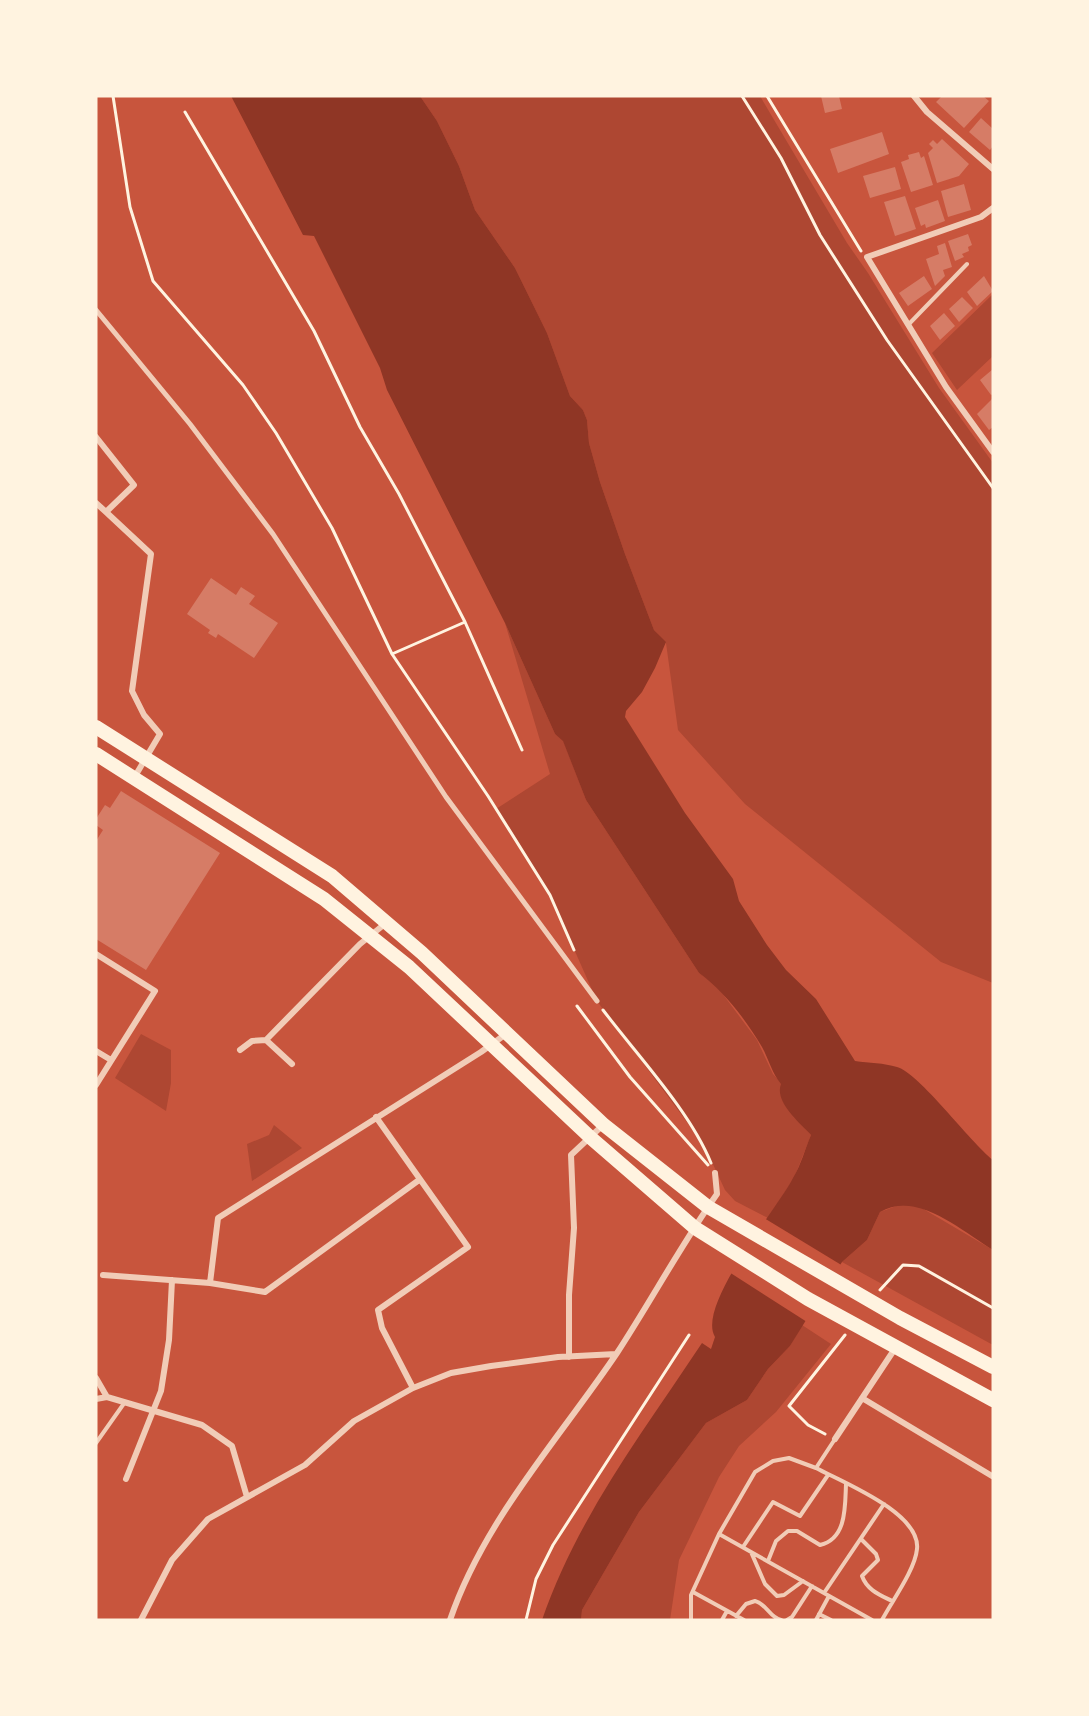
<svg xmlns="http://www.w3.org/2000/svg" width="1089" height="1716" font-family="Helvetica,sans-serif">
<rect width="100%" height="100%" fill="#c8553d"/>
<path fill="#ae4732" d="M 420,96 L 760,96 L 847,243 L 868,273 L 939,388 L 993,463 L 993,983 L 941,962 L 745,804 L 678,730 L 666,643 L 654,630 L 625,554 L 600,482 L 589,443 L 587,420 L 583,410 L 570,396 L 547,333 L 515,268 L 475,210 L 459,166 L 437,121 Z
M 993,294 L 993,356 L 957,390 L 932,353 Z
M 505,623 L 555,734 L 563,740 L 586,800 L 699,973 L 716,985 L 757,1040 L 773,1074 L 782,1084 L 783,1102 L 811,1135 L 794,1178 L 768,1218 L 735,1201 L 725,1190 L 704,1145 L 597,1001 L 550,895 L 496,809 L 550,774 Z
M 141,1034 L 171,1050 L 171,1083 L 166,1111 L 115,1078 Z
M 274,1125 L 302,1148 L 252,1181 L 247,1144 L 269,1135 Z
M 899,1205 L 920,1207 L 993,1250 L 993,1345 L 842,1262 L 867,1240 L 880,1212 Z
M 802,1325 L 831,1344 L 776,1412 L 739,1446 L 719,1477 L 679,1560 L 670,1620 L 581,1620 L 582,1610 L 639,1512 L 706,1423 L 747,1400 L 768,1369 L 790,1346 Z"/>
<path fill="#8f3625" d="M 231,96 L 420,96 L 437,121 L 459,166 L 475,210 L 515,268 L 547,333 L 570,396 L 583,410 L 587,420 L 589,443 L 600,482 L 625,554 L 654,630 L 666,642 L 655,668 L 642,692 L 626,711 L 625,717 L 685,813 L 733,879 L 739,901 L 767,945 L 786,970 L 816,999 L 855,1061 C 869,1063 884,1063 897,1067 C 919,1073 970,1142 993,1160 L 993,1250 C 962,1231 917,1190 880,1212 L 867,1240 L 842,1262 L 790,1346 L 768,1369 L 747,1400 L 706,1423 L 639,1512 L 582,1610 L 581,1620 L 542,1620 C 577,1518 643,1432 702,1343 L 711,1349 L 715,1337 C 696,1306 777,1209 793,1178 C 801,1165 805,1149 811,1135 C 800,1123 774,1102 781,1084 C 772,1073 769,1060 762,1047 C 746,1020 724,991 699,973 L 586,800 L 563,741 L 555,734 L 505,623 L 387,390 L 380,368 L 314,236 L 303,235 Z"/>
<path fill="#c8553d" d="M 764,1218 L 843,1266 L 807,1322 L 729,1272 Z"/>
<path fill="#d67c66" d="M 821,96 L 839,96 L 842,109 L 825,113 Z
M 942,96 L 983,96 L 989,101 L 964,128 L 936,102 Z
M 981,118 L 993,129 L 993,146 L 990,150 L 969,132 Z
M 882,132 L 889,154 L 838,173 L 830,149 Z
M 942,139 L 969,164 L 959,176 L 937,183 L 928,153 L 933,148 L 929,144 L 933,140 L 937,144 Z
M 919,152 L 921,158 L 924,156 L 933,185 L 911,192 L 901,162 L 909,159 L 908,155 Z
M 895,167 L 901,189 L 870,198 L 863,176 Z
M 964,184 L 971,210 L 948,217 L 941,191 Z
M 905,196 L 916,229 L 895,236 L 884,202 Z
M 938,200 L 945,221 L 926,228 L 925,224 L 921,226 L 915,208 Z
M 968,234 L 972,245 L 968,247 L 969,251 L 962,254 L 964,257 L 955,261 L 948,241 Z
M 945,243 L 952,267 L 943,270 L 945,276 L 935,286 L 926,259 L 939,254 L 937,246 Z
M 924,276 L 932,289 L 908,306 L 899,293 Z
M 984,276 L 993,291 L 977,306 L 967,292 Z
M 962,297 L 973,308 L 959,322 L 949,309 Z
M 944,313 L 955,326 L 940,340 L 930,326 Z
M 993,369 L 993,394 L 991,395 L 980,380 Z
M 993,398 L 993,427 L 989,430 L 977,414 Z
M 211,578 L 236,595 L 241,587 L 255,596 L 249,604 L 278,623 L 254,658 L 218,634 L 216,638 L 208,633 L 210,630 L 187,614 Z
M 121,791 L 220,853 L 146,970 L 96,939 L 96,841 L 103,830 L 96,825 L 96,819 L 105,805 L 110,808 Z"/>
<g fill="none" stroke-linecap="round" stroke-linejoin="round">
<path stroke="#fff3e0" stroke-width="3" d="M 113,96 L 130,207 L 153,281 L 243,385 L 276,433 L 332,528 L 392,654
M 742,96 L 781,158 L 820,235 L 887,340 L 993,488
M 767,96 L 861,251
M 185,112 L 314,331 L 360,427 L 399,494 L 465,622 L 392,654 L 488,796 L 550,895 L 574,950
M 465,622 L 522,750
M 577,1006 L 630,1077 L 708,1165
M 603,1010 C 637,1055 690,1111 711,1163
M 880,1290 L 903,1265 L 919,1266 L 993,1308
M 825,1434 L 808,1425 L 789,1406 L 845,1335
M 526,1620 L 536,1579 L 553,1545 L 689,1335"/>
<path stroke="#f1ccb7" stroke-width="4" d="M 908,325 L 967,264
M 835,1439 L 816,1468 C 842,1482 921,1513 917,1549 C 915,1570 892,1601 882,1620
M 96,1443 L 125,1402
M 719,1534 L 872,1620
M 861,1539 L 876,1554 L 878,1560 L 862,1576 C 867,1590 880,1595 892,1601
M 743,1547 L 773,1502 L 800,1516 L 828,1475
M 751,1552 L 765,1584 L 777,1596 L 784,1595 L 803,1581
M 768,1561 L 776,1541 L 788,1531 L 797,1531 L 820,1545 C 847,1539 845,1506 846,1484
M 693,1592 L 744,1620
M 824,1593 L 884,1504
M 819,1614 L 831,1620
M 736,1616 L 746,1604 L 755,1601 C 767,1604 769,1617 781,1620
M 691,1620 L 691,1595 L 719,1534 L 755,1472 L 773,1461 L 789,1458 L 816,1468
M 722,1620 L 727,1611
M 787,1620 L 792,1617 L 812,1586
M 816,1620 L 829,1596"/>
<path stroke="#f1ccb7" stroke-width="5" d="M 96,310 L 190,424 L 273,534 L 446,797 L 597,1001"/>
<path stroke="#f1ccb7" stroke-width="6" d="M 914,96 L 927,112 L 993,169
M 993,208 L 981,217 L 867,257 L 946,387 L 993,452
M 96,437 L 134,485 L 106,512 L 96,503
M 106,512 L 151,554 L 132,691 L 144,715 L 160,734 L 134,778
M 96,954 L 155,991 L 96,1085
M 266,1040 L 292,1064
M 240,1050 L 252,1041 L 266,1040 L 360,944 L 386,923
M 96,1051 L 111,1060
M 376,1117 L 468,1247 L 378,1310 L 382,1328 L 413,1388
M 103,1275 L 210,1283 L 265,1292 L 419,1180
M 210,1283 L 218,1218 L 481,1052 L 506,1034
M 569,1357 L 569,1295 L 574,1228 L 571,1155 L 603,1125
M 96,1378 L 107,1397
M 862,1398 L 992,1476
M 96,1399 L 107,1397 L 202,1425 L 232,1446 L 247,1497
M 835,1439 L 896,1347
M 126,1479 L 161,1391 L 169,1340 L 172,1280
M 141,1620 L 172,1560 L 208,1519 L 305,1465 L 354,1421 L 413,1388 L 451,1373 L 491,1366 L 558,1357 L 616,1354
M 450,1620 C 484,1520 559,1439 617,1353 C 651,1301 681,1245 717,1194 L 715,1173"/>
<path stroke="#fff3e0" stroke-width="14" d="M 96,727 L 332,876 L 422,953 L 604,1125 L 708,1207 L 900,1318 L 993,1367
M 96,754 L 324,899 L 409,967 L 591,1138 L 695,1228 L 808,1299 L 993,1400"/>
</g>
<rect width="1089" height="1716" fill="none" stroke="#fff3e0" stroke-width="195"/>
</svg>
